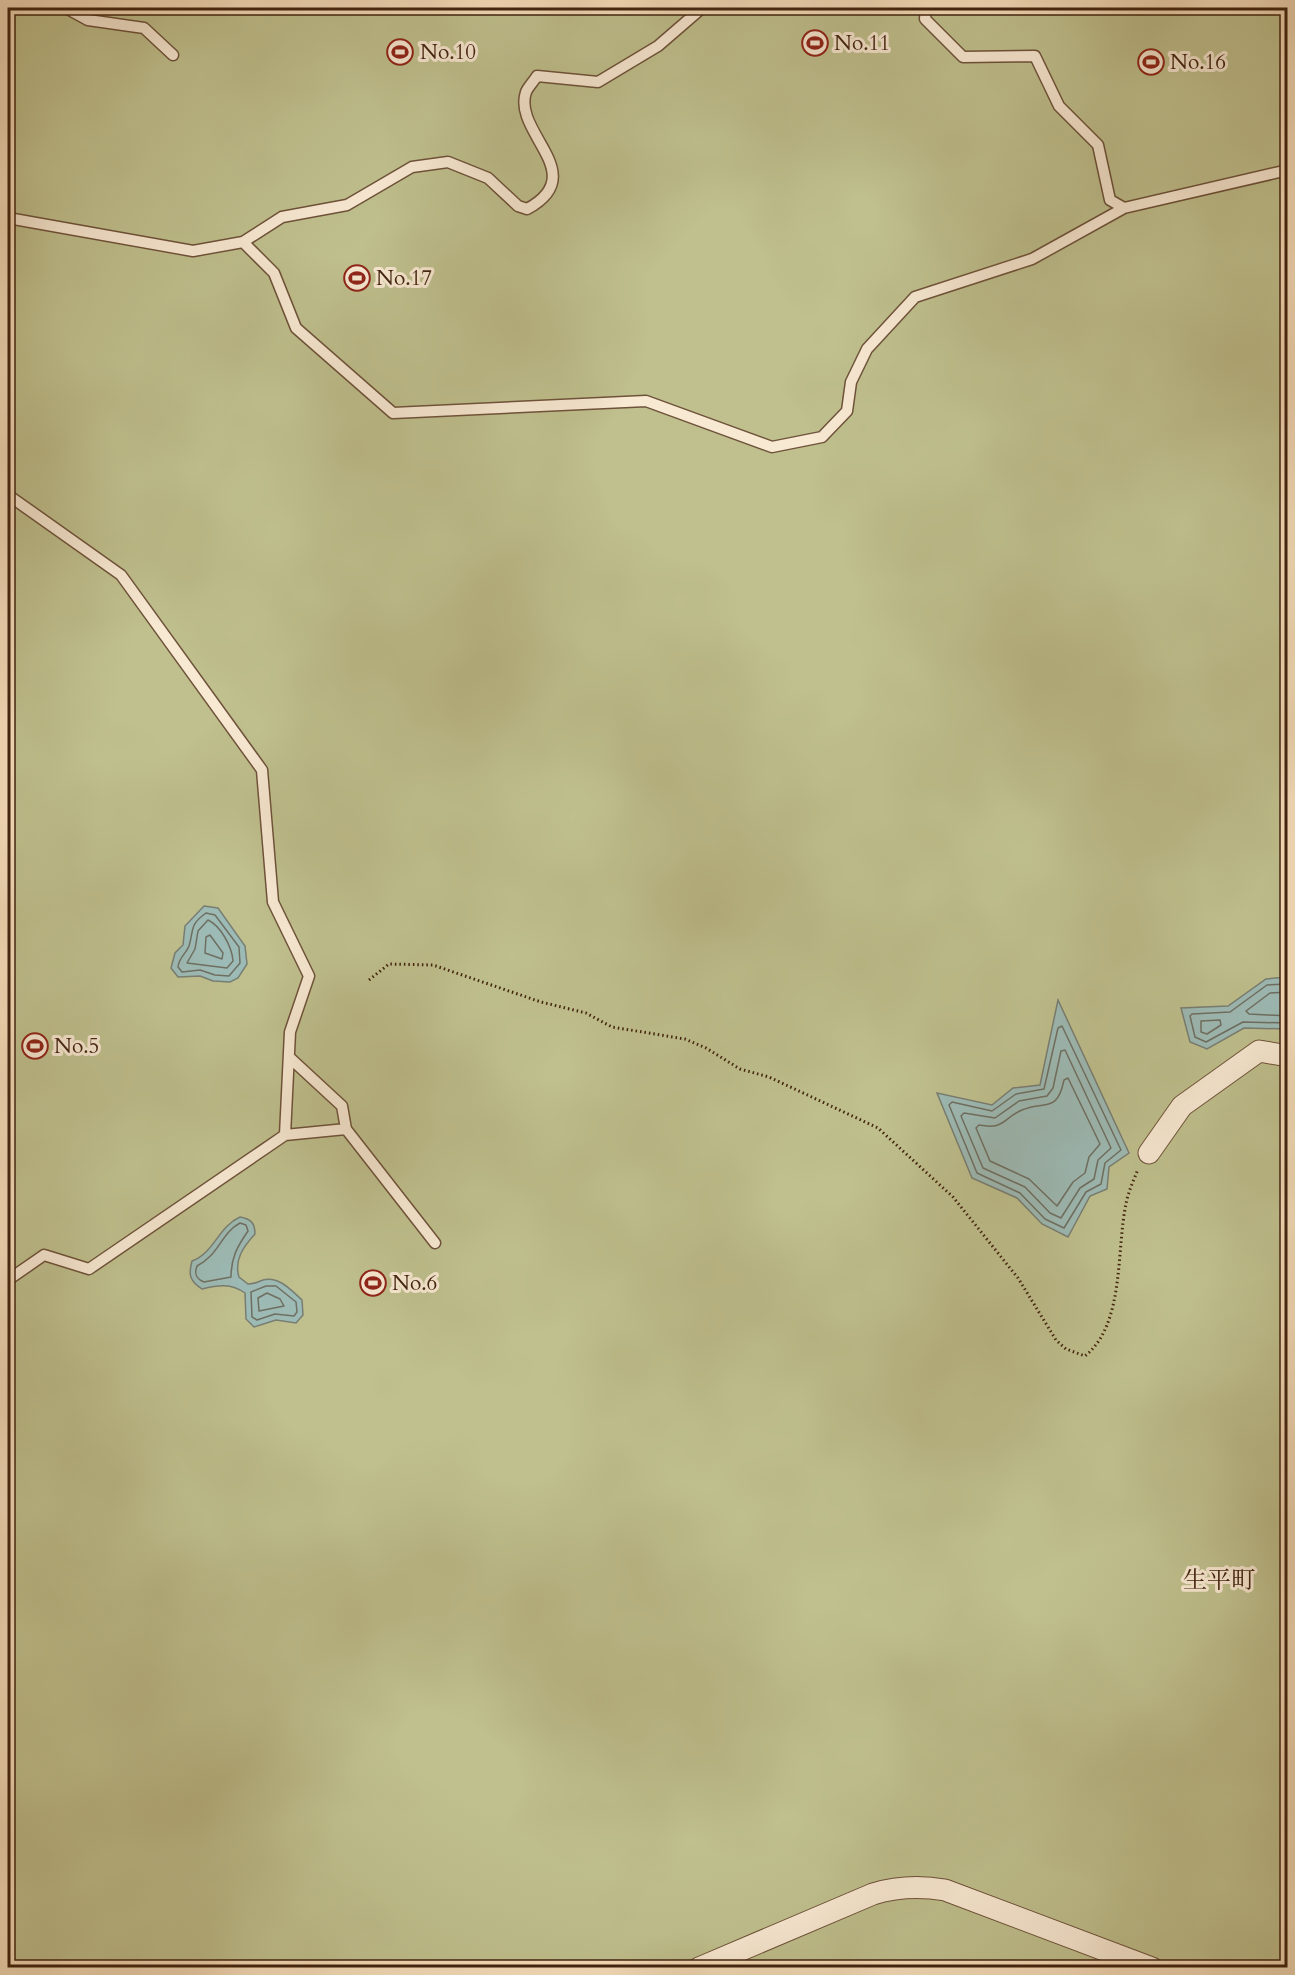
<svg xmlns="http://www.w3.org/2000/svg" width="1295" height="1975" font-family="Cardo,'Noto Serif JP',serif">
<rect width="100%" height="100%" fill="#f5ddbb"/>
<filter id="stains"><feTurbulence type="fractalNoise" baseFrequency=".00333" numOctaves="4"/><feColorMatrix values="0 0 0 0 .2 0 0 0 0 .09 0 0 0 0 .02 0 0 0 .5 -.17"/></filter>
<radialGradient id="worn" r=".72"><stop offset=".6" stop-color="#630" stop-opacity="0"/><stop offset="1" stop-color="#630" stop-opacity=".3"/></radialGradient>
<path fill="#bfc08e" stroke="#80724e" stroke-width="1.5" d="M 8,8 L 1287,8 L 1287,1967 L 8,1968 Z"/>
<path fill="#9dbbb6" stroke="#787e73" stroke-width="1.5" d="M 204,906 L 218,908 L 245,946 L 247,964 L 238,978 L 230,982 L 213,981 L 200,976 L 178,977 L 171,968 L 175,953 L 183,945 L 185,926 Z
M 1287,977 L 1287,1029 L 1244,1028 L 1207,1049 L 1190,1042 L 1181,1008 L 1228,1006 L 1266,979 Z
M 1058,1000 L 1129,1153 L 1109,1167 L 1107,1189 L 1090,1196 L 1068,1237 L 1042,1224 L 1017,1198 L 972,1178 L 937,1093 L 992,1105 L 1013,1088 L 1040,1085 Z
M 240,1217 C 251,1219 255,1223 255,1234 C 243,1247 234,1260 239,1277 L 248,1284 C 255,1284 257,1282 263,1280 C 279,1276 291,1290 302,1300 L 303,1315 L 296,1323 L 276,1320 L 254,1327 L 246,1319 L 245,1293 C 231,1283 218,1285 202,1289 C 190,1281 188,1275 192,1261 C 215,1252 218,1227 240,1217 Z"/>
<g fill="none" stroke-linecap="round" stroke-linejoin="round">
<path stroke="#6f6f62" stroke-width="1.5" d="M 206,913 L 215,915 L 239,947 L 240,963 L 229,976 L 215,975 L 200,970 L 182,972 L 178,967 C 179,957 186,954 189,946 C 194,930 189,925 206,913 Z
M 208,920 C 221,926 232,947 233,961 L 227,968 L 187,963 L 195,949 L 198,931 Z
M 210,935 L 223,953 L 222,959 L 205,953 L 206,937 Z
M 1288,984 L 1267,985 L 1230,1012 L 1192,1014 L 1190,1016 L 1195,1037 L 1206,1042 L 1243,1022 L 1288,1023
M 1288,992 L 1270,993 L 1246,1011 L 1249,1014 L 1288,1016
M 1220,1020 L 1221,1025 L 1207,1034 L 1201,1032 L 1201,1021 Z
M 1062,1026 L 1121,1150 L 1105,1163 L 1101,1184 L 1086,1192 L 1064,1228 L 1045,1219 L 1020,1193 L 977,1173 L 949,1105 L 952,1102 L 992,1111 L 1016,1094 L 1044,1089 L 1058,1028 Z
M 1065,1050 L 1111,1148 L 1098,1160 L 1094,1179 L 1080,1188 L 1061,1218 L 1050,1213 L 1025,1187 L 983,1168 L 961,1116 L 964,1113 L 995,1118 L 1019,1101 L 1047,1096 L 1053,1088 L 1061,1051 Z
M 1068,1078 L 1100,1144 L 1089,1157 L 1085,1173 L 1073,1182 L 1057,1206 L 1029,1179 L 990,1161 L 976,1128 L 979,1125 C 1005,1130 1003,1118 1022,1110 C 1045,1100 1057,1114 1064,1080 Z
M 240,1223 L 246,1225 L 248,1231 C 237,1247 231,1258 231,1277 L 204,1282 C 196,1279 194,1274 197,1266 C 219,1255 221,1233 240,1223 Z
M 266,1286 L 276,1286 L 296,1302 L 297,1312 L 294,1316 L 275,1314 L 257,1320 L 252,1317 L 251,1292 Z
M 267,1293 L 280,1299 L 284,1306 L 259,1311 L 258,1298 Z"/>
<g stroke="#6e523a" stroke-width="13">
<path id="lane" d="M 66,8 L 88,20 L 144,28 L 173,55
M 926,8 L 925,19 L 963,57 L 1035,56 L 1059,106 L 1098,145 L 1110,200 L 1124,208
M 8,218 L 193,251 L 243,242 L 282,217 L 347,205 L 412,167 L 448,162 L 488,178 L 518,206 L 527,209 C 592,174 512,133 526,92 C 528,87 534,81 537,76 L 598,82 L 658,46 L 702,8
M 243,242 L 274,273 L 296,328 L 393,413 L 646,401 L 772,447 L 822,437 L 847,411 L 851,382 L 867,349 L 915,297 L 1032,259 L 1124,208 L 1288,170
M 8,495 L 121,575 L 262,770 L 273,902 L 309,976 L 290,1032 L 285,1135
M 289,1057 L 342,1106 L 346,1129 L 435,1243
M 8,1280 L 44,1255 L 89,1269 L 285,1135 L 346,1129"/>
</g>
<g stroke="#6e523a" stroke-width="23">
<path id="street" d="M 1149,1153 L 1182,1106 L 1259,1051 L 1288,1056
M 699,1968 L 873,1894 C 896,1887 921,1886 945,1890 L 1152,1968"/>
</g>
<path stroke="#41230f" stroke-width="3" stroke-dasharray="1.5 3" stroke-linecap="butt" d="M 369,980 L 389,964 L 433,965 L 541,1002 L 586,1013 L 612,1027 L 685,1039 L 706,1048 L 740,1069 L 769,1077 L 878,1128 L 953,1197 L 1018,1278 L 1056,1340 L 1066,1349 L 1085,1356 C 1125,1324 1116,1250 1126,1204 C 1128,1192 1134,1180 1138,1169"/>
<use href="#lane" stroke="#f8e9d3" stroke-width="10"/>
<use href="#street" stroke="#f8e9d3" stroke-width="21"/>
</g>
<defs>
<g id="stadium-ring" transform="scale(1.35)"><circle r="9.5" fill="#f8e9d3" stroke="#8f2418" stroke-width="1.5"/><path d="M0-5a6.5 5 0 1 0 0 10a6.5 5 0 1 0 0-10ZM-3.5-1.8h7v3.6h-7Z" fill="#8f2418"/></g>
</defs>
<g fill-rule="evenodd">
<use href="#stadium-ring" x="815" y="43"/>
<use href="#stadium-ring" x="400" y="52"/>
<use href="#stadium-ring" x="1151" y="62"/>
<use href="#stadium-ring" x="357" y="278"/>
<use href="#stadium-ring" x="35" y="1046"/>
<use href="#stadium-ring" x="373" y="1283"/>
</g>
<g text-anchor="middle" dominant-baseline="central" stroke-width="6" stroke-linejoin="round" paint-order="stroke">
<g font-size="21" fill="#41230f" stroke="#f8e9d3" text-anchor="start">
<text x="834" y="43">No.11</text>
<text x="420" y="52">No.10</text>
<text x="1170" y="62">No.16</text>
<text x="376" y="278">No.17</text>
<text x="54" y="1046">No.5</text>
<text x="392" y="1283">No.6</text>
</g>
<g font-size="24" fill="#41230f" stroke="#f8e9d3">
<text x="1219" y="1580">生平町</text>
</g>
</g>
<rect width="1295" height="1975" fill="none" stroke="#f5ddbb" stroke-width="30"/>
<rect x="9" y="9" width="1277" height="1957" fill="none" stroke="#41230f" stroke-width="3"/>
<rect x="15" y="15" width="1265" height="1945" fill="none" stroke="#41230f" stroke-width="1.5"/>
<rect width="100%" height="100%" filter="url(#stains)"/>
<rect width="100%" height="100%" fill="url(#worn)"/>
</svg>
